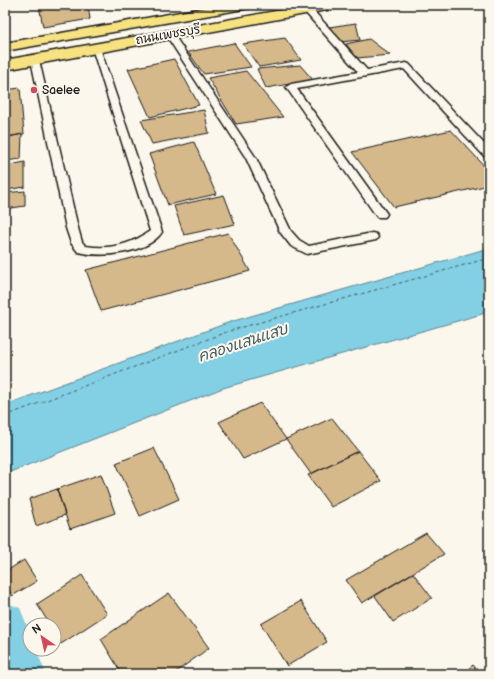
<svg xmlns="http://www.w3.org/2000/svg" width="494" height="679" font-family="'Balsamiq Sans','Playpen Sans Thai',sans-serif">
<rect width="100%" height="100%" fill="#fbf7ec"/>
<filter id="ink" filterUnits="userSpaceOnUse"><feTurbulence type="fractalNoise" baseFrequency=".025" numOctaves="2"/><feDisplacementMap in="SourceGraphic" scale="8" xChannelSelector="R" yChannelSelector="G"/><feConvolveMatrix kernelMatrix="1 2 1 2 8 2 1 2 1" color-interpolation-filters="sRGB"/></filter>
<g filter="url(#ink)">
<path fill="#83cfe3" stroke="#5a8793" d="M 489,248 L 489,312 L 223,388 L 5,474 L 5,405 L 230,322 Z"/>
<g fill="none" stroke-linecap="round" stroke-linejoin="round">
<path fill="#83cfe3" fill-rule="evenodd" d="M 5,602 L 20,608 L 30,633 L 30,649 L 36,649 L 46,674 L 5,674 Z"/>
<path stroke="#405b62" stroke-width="1" stroke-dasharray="3.5 3" stroke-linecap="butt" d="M 5,416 L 229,331 L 489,258"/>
</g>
<path fill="#d6b98b" stroke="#1c1c1c" d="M 39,5 L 88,5 L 90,19 L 43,27 Z
M 356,23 L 360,40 L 340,42 L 329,27 Z
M 285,38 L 301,60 L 259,67 L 243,44 Z
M 369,39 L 390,55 L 357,58 L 346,44 Z
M 234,43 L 251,67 L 204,74 L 188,52 Z
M 174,59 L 199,105 L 150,117 L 128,69 Z
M 300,65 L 313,80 L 266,88 L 257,69 Z
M 246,71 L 283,117 L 236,124 L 208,78 Z
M 20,88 L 24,134 L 5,137 L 5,90 Z
M 204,110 L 209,133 L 152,144 L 141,120 Z
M 451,130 L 489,171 L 489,185 L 394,207 L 352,152 Z
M 22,134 L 21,159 L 5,161 L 5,138 Z
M 194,142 L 216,194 L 168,205 L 149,154 Z
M 25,162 L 25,187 L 5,190 L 5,166 Z
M 25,191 L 25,206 L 5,209 L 5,193 Z
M 224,195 L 235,224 L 184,235 L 174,206 Z
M 228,233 L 250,271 L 101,311 L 86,270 Z
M 260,403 L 286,439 L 243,459 L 219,422 Z
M 332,418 L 358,451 L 311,474 L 286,439 Z
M 154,448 L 179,499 L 140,516 L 116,463 Z
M 358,451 L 381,481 L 331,507 L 308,475 Z
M 101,474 L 115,513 L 70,529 L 57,489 Z
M 57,489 L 65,515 L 36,526 L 29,499 Z
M 426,533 L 444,554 L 362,603 L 346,580 Z
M 24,560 L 37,581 L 12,596 L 5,583 L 5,572 Z
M 413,573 L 432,598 L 393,622 L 375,596 Z
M 82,575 L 107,614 L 61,644 L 54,632 L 54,625 L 50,625 L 37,604 Z
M 169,593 L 209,648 L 173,674 L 122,674 L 101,639 Z
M 301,601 L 327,642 L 287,666 L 261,624 Z
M 473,665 L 481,674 L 462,674 Z"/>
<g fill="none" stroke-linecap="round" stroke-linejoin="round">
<g stroke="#1c1c1c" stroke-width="3">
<path id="lane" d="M 304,7 L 310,7 L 367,70 L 406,63 L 409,64 L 489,149 L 489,158 L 485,157 L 404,69 L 297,89 L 387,214 L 385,217 L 377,217 L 286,87 L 291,84 L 358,72 L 304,11 Z
M 170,32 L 174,35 L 256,158 L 291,231 L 299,240 L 309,246 L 372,233 L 376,234 L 378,237 L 376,240 L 307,254 L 291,246 L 280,232 L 246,158 L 166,35 Z
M 96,45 L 100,48 L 162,232 C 148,254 100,258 78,252 L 71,243 L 66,228 L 31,60 L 35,57 L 39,60 L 78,228 L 82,242 L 86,246 C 109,250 130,245 150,231 L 92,48 Z"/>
</g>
<g stroke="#1c1c1c" stroke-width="3">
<path id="primary" d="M 220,5 L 251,5 L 249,8 L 244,9 L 5,51 L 5,43 Z
M 309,5 L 339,5 L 337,8 L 332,9 L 5,70 L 5,60 Z"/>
</g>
<use href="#lane" fill="#fbf7ec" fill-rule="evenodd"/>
<use href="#primary" fill="#f7e281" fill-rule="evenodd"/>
</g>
</g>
<circle fill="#d1495b" stroke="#fbf7ec" stroke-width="1.5" cx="34" cy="90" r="4"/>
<g text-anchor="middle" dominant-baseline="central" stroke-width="4" stroke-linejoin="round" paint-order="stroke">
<g font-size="12" fill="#1c1c1c" stroke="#fbf7ec">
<text transform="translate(168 35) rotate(-10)">ถนนเพชรบุรี</text>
</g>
<g font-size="12" fill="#1c1c1c" stroke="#fbf7ec" text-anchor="start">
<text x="42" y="90">Saelee</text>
</g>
<g font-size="15" font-style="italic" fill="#405b62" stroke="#fbf7ec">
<text transform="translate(243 343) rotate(-18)">คลองแสนแสบ</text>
</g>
</g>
<rect width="494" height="679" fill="none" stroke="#fbf7ec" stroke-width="20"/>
<rect x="10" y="10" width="474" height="659" fill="none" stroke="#1c1c1c" stroke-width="1.5" filter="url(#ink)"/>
<g transform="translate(42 637) rotate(326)"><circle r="19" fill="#fbf7ec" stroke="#a29f99"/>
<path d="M0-3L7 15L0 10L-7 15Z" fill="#d1495b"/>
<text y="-6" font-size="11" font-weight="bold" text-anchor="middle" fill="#1c1c1c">N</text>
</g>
</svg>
